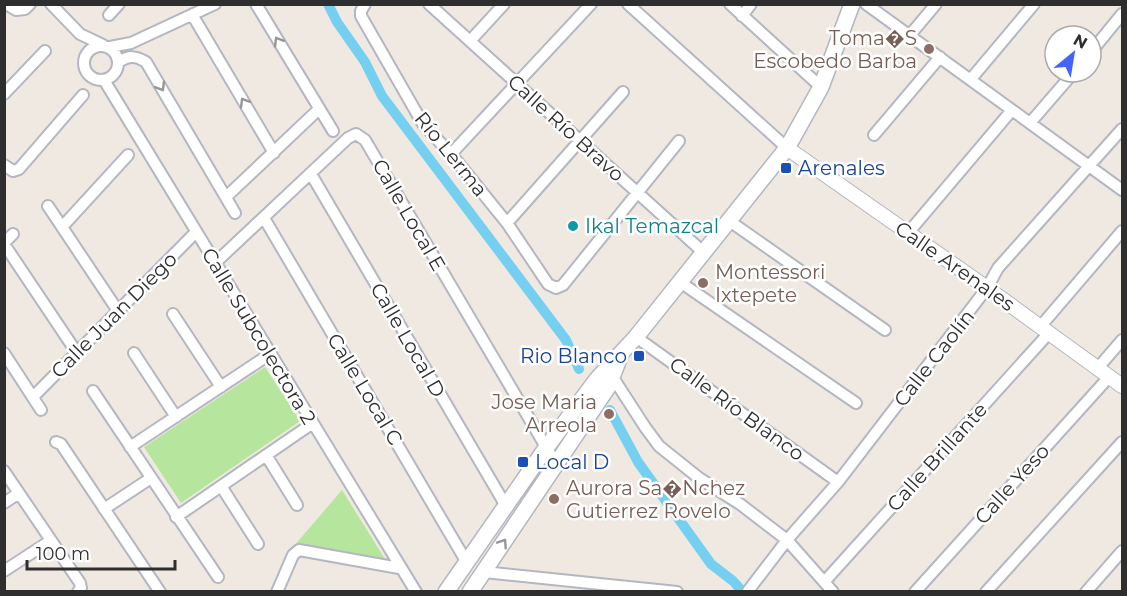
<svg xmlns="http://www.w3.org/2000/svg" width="1127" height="596" font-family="Montserrat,sans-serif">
<rect width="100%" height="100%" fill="#efe9e1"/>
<path fill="#b6e59e" d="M 265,367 L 300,421 L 181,503 L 144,447 Z
M 342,490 L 385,559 L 294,546 Z"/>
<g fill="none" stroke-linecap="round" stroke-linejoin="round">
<path stroke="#75cff0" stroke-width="10" d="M 328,4 L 337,22 L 365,62 L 382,96 L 566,340 L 579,369
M 610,410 L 638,462 L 711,564 L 733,581 L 743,592"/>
<g stroke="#b4b7c1" stroke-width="14">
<path id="minor" d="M 6,4 L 16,10 L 25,9 L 30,4
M 51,4 L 80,34 L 103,45
M 256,4 L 333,131
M 365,4 L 361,11 L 361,16 L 423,124 L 451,154 L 507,223 L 548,284 L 556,288 L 563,285 L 679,141
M 429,4 L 703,252
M 628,4 L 787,148
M 730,4 L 821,87
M 866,4 L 1122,190
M 109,15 L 119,4
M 193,16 L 274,153
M 742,16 L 751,4
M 910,35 L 936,4
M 470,41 L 504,4
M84 63a17 17 0 1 1 34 0a17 17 0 1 1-34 0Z
M 110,47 L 131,43 L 215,4
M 1091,52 L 1122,14
M 119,62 C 129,55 136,56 146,62 L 235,213
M 971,79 L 1034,4
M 104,80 L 416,592
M 4,94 L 45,51
M 1030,123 L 1074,72
M 874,135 L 940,57
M 451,154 L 591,4
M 4,165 L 13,171 L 19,169 L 83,95
M 311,174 L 506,506
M 226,197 L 319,109
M 48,206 L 118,311
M 264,218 L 466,561
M 728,220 L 885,330
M 507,223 L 623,92
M 62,227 L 128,155
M 908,233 L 1012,110
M 4,243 L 13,234
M 4,244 L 77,353
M 215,263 L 348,138 L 356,134 L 365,140 L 556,464
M 680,282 L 856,403
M 173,314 L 221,387
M 1040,327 L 1122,231
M 636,337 L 838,482
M 4,353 L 41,410
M 134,353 L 176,417
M 1097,369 L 1122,340
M 610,373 L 645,427 L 659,446 L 699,478 L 740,504 L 787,540 L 833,592
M 93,391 L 218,577
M 33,397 L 196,232
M 56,442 L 61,444 L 160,592
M 130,447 L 270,354
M 266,455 L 297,505
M 4,471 L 80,583 L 81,588 L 78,592
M 221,486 L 258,544
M 4,503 L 19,493
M 104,509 L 151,478
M 176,517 L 313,423
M 4,571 L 50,541
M 484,572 L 677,592
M 825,581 L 1049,333
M 748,591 L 787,540 L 838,482 L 987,288 L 998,268 L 1122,129
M 277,592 L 293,555 L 299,550 L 399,568
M 915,592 L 1109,377
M 986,592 L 1122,442
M 1086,592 L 1122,551"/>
</g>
<g stroke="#b4b7c1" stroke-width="16">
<path id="tertiary" d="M 787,148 L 987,288 L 1122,386"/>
</g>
<g stroke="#b4b7c1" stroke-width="18">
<path id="secondary" d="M 446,592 L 546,448 L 597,379 L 636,337 L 787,148 L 821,87 L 852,4
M 470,592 L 608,387 L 620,357"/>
</g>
<use href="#minor" stroke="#fff" stroke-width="10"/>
<use href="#tertiary" stroke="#fff" stroke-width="14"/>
<use href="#secondary" stroke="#fff" stroke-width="15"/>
</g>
<defs><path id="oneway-chevron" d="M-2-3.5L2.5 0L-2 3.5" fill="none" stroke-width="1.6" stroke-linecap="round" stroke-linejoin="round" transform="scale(1.5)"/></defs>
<g stroke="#969696">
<use href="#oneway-chevron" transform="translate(278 41) rotate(-121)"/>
<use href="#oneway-chevron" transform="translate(161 87) rotate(59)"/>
<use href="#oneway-chevron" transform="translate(244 102) rotate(-121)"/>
<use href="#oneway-chevron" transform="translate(503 543) rotate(-56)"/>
</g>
<g fill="#8d6e63" stroke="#fff" stroke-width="2">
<circle cx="929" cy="49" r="6"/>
<circle cx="703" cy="283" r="6"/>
<circle cx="609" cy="414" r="6"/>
<circle cx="554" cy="499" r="6"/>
</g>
<g fill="#1a4fb4" stroke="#fff" stroke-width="2">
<rect x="780" y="162" width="12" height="12" rx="3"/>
<rect x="633" y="350" width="12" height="12" rx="3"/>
<rect x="517" y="456" width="12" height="12" rx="3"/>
</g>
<circle fill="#0f9aa8" stroke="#fff" stroke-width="2" cx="573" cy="226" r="6"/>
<g text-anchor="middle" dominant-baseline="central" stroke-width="5" stroke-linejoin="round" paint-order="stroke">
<g font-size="20" fill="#785e54" stroke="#fff" text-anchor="end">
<text x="917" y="38">Toma�S<tspan x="917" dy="23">Escobedo Barba</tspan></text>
<text x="715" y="272" text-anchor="start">Montessori<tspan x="715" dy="23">Ixtepete</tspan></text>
<text x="597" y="402">Jose Maria<tspan x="597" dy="23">Arreola</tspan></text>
<text x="566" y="488" text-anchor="start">Aurora Sa�Nchez<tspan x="566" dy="23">Gutierrez Rovelo</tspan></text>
</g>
<g font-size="20" fill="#2e2e2e" stroke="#fff">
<text transform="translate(566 128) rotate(42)">Calle Río Bravo</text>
<text transform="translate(451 154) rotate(51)">Río Lerma</text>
<text transform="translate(409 215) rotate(60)">Calle Local E</text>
<text transform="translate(955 266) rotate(35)">Calle Arenales</text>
<text transform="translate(114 315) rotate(-45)">Calle Juan Diego</text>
<text transform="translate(259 336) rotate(59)">Calle Subcolectora 2</text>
<text transform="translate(408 340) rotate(60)">Calle Local D</text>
<text transform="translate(934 358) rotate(-52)">Calle Caolín</text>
<text transform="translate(365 389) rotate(59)">Calle Local C</text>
<text transform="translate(737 409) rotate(36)">Calle Río Blanco</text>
<text transform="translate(937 457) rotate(-48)">Calle Brillante</text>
<text transform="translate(1012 484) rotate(-48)">Calle Yeso</text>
</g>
<g font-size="20" fill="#164399" stroke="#fff" text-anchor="start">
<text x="798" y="168">Arenales</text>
<text x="627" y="356" text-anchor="end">Rio Blanco</text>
<text x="535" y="462">Local D</text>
</g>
<g font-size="20" fill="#0d838f" stroke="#fff" text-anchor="start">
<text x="585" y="226">Ikal Temazcal</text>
</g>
</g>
<rect width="1127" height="596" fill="none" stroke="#2e2e2e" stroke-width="12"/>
<g transform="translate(1073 54) rotate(30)"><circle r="28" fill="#ffffff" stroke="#ababab" stroke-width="1.5"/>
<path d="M0-4.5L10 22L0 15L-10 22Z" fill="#4264fb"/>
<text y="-9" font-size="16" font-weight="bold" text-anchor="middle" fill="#2e2e2e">N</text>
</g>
<path d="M27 560v9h148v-9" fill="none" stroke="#2e2e2e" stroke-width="3"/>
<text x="36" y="560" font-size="18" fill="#2e2e2e" stroke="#ffffff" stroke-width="4.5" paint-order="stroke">100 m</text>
</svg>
